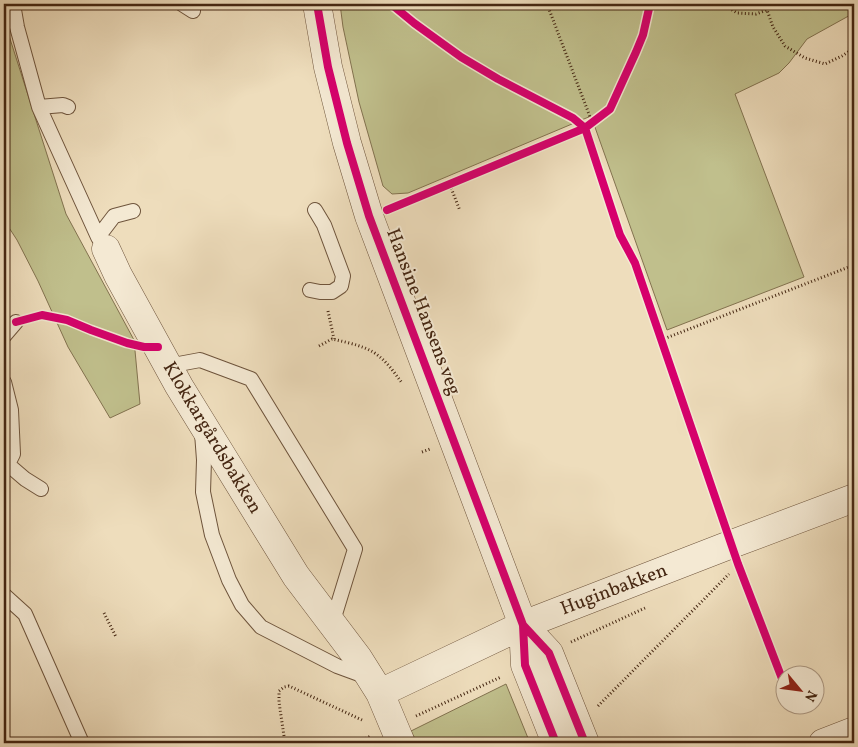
<svg xmlns="http://www.w3.org/2000/svg" width="858" height="747" font-family="Vollkorn,serif">
<rect width="100%" height="100%" fill="#eeddbc"/>
<filter id="stains"><feTurbulence type="fractalNoise" baseFrequency=".004" numOctaves="4"/><feColorMatrix values="0 0 0 0 .2 0 0 0 0 .09 0 0 0 0 .02 0 0 0 .5 -.17"/></filter>
<radialGradient id="worn" r=".72"><stop offset=".6" stop-color="#630" stop-opacity="0"/><stop offset="1" stop-color="#630" stop-opacity=".3"/></radialGradient>
<path fill="#c0bf8c" stroke="#82724f" d="M 340,4 L 854,4 L 854,13 L 807,39 L 789,63 L 779,73 L 735,94 L 804,277 L 667,330 L 591,116 L 408,193 L 392,194 L 383,186 L 359,102 L 343,27 Z
M 4,20 L 66,214 L 134,340 L 140,404 L 110,418 L 68,347 L 38,281 L 17,240 L 4,220 Z
M 506,684 L 530,743 L 417,743 L 411,731 Z"/>
<g fill="none" stroke-linecap="round" stroke-linejoin="round">
<g stroke="#6e543c" stroke-width="16">
<path id="service" d="M 13,4 L 17,27 L 39,107 L 98,237 L 106,249
M 182,4 L 193,11
M 39,107 L 63,105 L 68,107
M 98,237 L 114,216 L 133,211
M 310,290 L 320,292 L 332,292 L 341,286 L 343,276 L 324,225 L 315,210
M 4,336 L 16,322
M 168,366 L 200,360 L 251,379 L 355,549 L 332,624
M 4,382 L 11,410 L 13,454 L 8,464
M 202,433 L 204,460 L 203,492 L 212,535 L 229,580 L 242,605 L 261,627 L 337,666 L 367,677
M 4,461 L 25,479 L 41,489
M 4,595 L 25,614 L 82,743"/>
</g>
<g stroke="#6e543c" stroke-width="29">
<path id="minor" d="M 317,4 L 328,67 L 347,143 L 369,216 L 523,625 L 525,665 L 556,743
M 106,249 L 118,275 L 179,386 L 296,576 L 358,658 L 380,693 L 401,743
M 523,625 L 549,653 L 585,743
M 380,693 L 523,625 L 732,544 L 854,498
M 823,743 L 854,731"/>
</g>
<path stroke="#442612" stroke-width="3" stroke-dasharray="1 2.5" stroke-linecap="butt" d="M 547,4 L 592,122
M 723,4 L 737,13 L 756,14 L 767,10 L 773,27 L 785,46 L 805,58 L 825,64 L 842,56 L 854,48
M 450,185 L 460,211
M 328,311 L 334,339
M 661,340 L 854,265
M 319,346 L 332,339 C 345,342 361,345 373,352 C 386,360 394,372 402,383
M 422,452 L 430,449
M 104,613 L 116,637
M 571,642 L 645,608
M 598,706 L 729,574
M 416,716 L 501,677
M 285,743 L 279,702 L 279,691 L 284,687 L 289,686 L 362,720
M 356,743 L 371,736"/>
<use href="#service" stroke="#f4e9d3" stroke-width="14"/>
<use href="#minor" stroke="#f4e9d3" stroke-width="28"/>
<g stroke="#f4e9d3" stroke-width="11">
<path id="cycleway" d="M 317,4 L 328,67 L 347,143 L 369,216 L 523,625 L 525,665 L 556,743
M 391,4 L 414,23 L 461,57 L 498,79 L 573,118 L 585,128 L 620,235 L 635,263 L 738,564 L 786,689
M 387,210 L 585,128 L 610,109 L 636,52 L 643,35 L 650,4
M 16,322 L 42,315 L 67,320 L 91,330 L 127,343 L 144,347 L 158,347
M 523,625 L 549,653 L 585,743"/>
</g>
<use href="#cycleway" stroke="#d6006c" stroke-width="8"/>
</g>
<g text-anchor="middle" dominant-baseline="central" stroke-width="4" stroke-linejoin="round" paint-order="stroke">
<g font-size="19" fill="#442612" stroke="#f4e9d3">
<text transform="translate(423 312) rotate(69)">Hansine Hansens veg</text>
<text transform="translate(212 438) rotate(59)">Klokkargårdsbakken</text>
<text transform="translate(614 590) rotate(-21)">Huginbakken</text>
</g>
</g>
<rect width="858" height="747" fill="none" stroke="#eeddbc" stroke-width="20"/>
<rect x="5" y="5" width="848" height="737" fill="none" stroke="#442612" stroke-width="2.5"/>
<rect x="10" y="10" width="838" height="727" fill="none" stroke="#442612"/>
<g transform="translate(800 690) rotate(119)"><circle r="24" fill="#f4e9d3" stroke="#ae9b86"/>
<path d="M0-4L9 19L0 12L-9 19Z" fill="#8f2418"/>
<text y="-8" font-size="14" font-weight="bold" text-anchor="middle" fill="#442612">N</text>
</g>
<rect width="100%" height="100%" filter="url(#stains)"/>
<rect width="100%" height="100%" fill="url(#worn)"/>
</svg>
